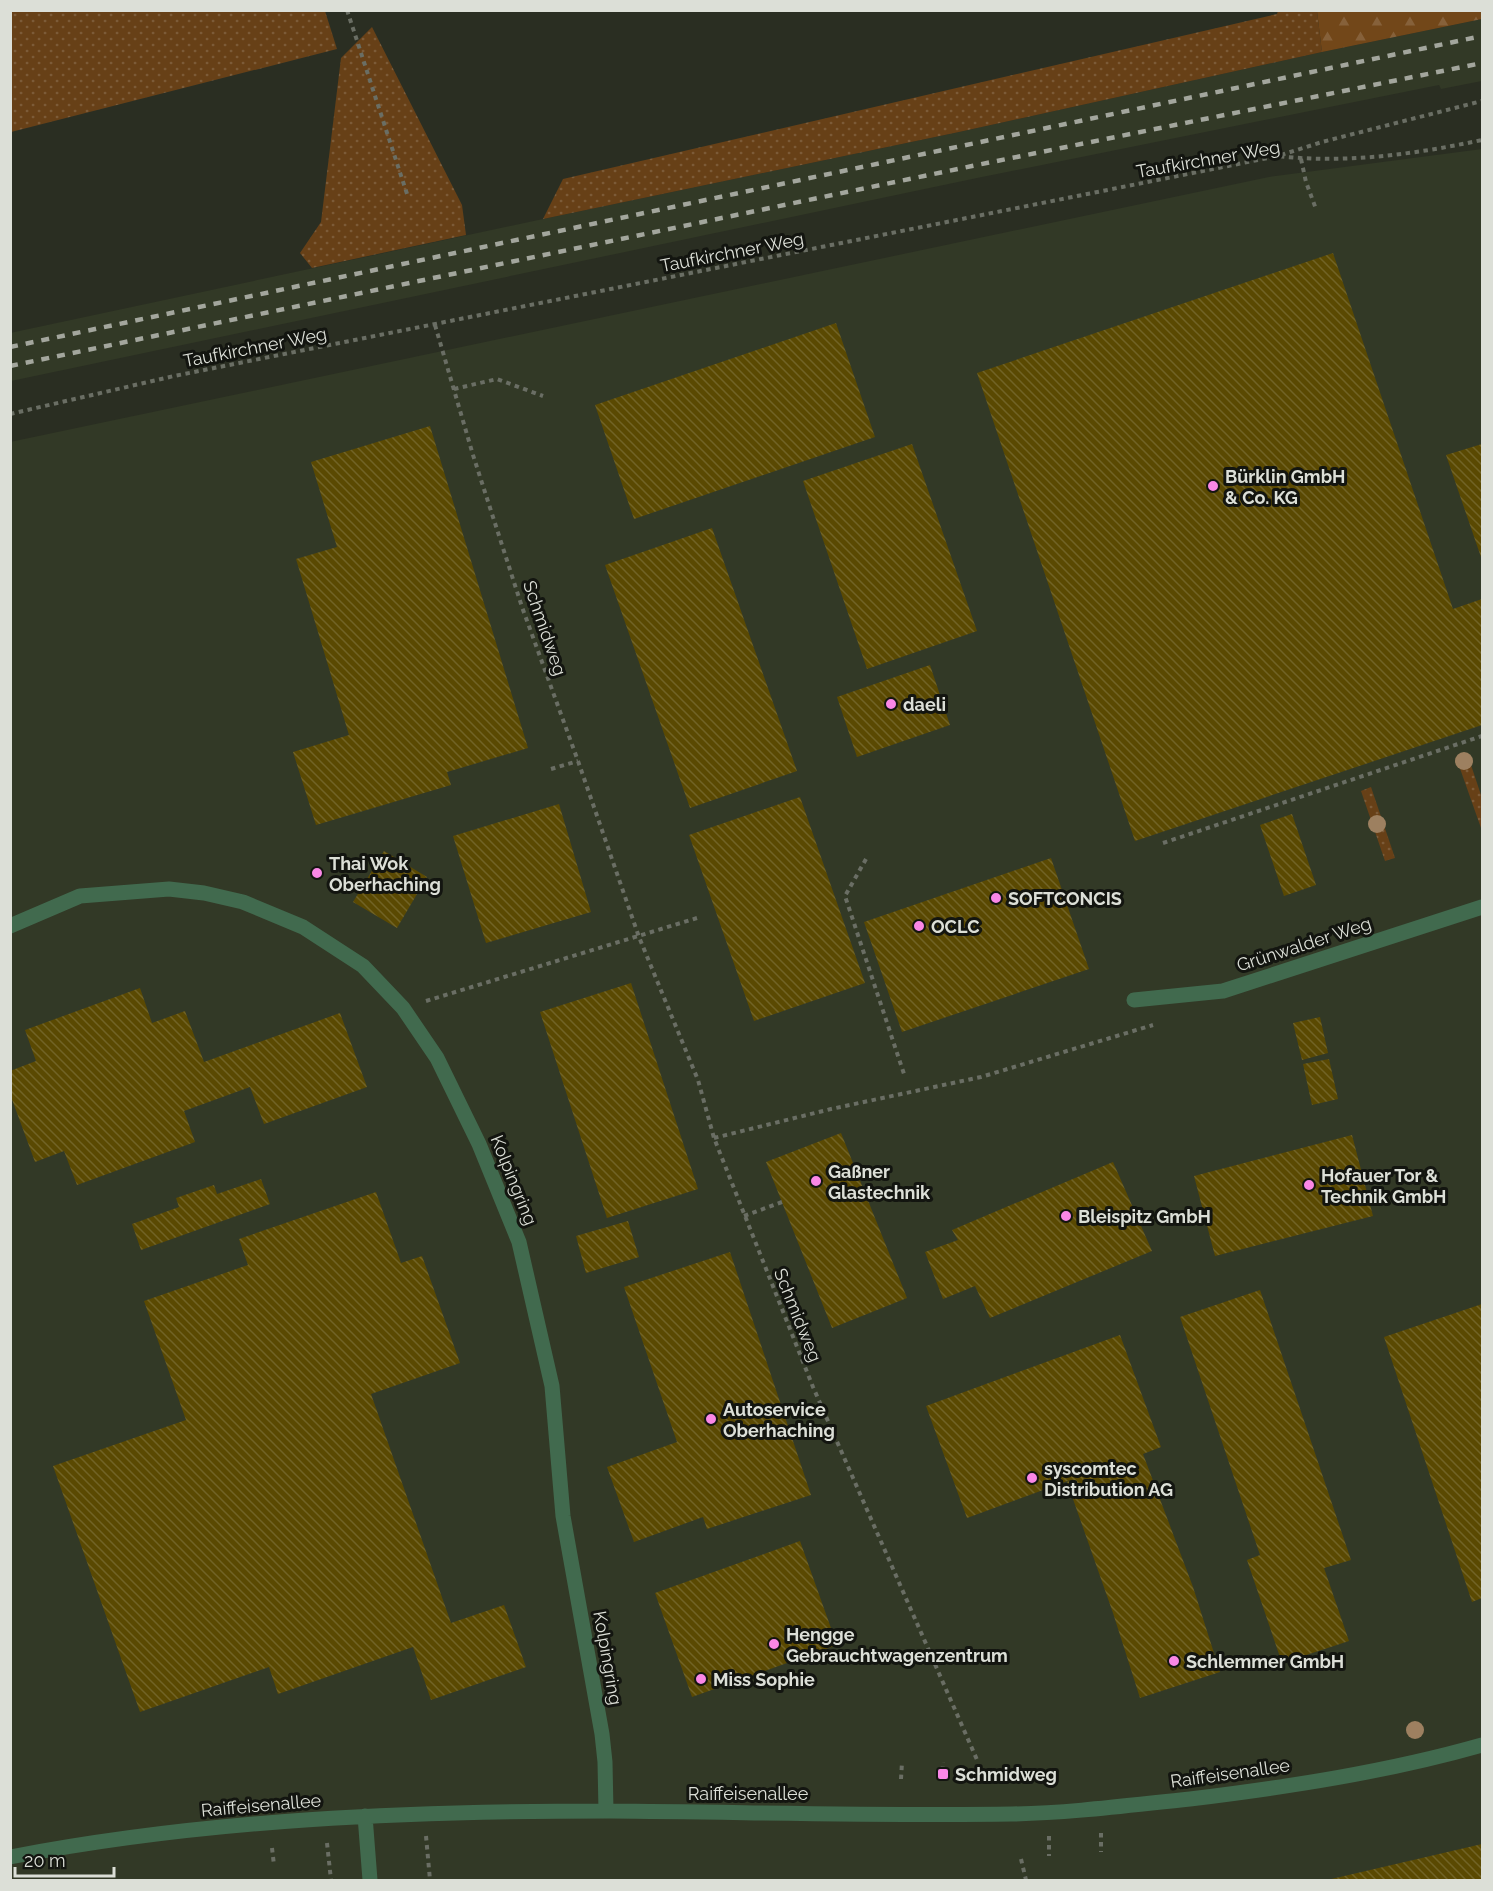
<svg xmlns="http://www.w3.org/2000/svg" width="1493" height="1891" font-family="Raleway,sans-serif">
<defs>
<pattern id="grass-dots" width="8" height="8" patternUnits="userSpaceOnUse" patternTransform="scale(1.5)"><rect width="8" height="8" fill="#674017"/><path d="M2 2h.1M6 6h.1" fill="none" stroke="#7c5b38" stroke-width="1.8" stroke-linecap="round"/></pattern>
<pattern id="forest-firs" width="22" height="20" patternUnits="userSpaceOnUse" patternTransform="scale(1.5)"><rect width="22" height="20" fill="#724719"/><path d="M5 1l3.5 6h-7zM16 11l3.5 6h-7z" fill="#86613a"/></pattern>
<pattern id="building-back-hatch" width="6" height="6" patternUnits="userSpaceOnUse" patternTransform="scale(1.5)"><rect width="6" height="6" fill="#5a4902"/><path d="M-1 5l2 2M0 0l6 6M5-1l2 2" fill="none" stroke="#716326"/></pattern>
</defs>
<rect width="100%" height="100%" fill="#2a2e22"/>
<path fill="#323926" d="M 1482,19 L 1482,81 L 1441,89 L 1439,85 L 977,178 L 11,381 L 10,333 L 543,219 L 959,132 L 1322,52 Z
M 1482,149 L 1482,1880 L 11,1880 L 10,442 L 1269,177 Z"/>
<path fill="url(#grass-dots)" d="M 11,10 L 325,11 L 337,49 L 11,132 Z
M 1278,11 L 1317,11 L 1322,52 L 959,132 L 543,219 L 563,179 L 1277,14 Z
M 372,27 L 462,205 L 466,235 L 312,268 L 300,253 L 321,222 L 341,58 Z
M 1468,756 L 1482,798 L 1482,827 L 1481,828 L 1457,760 Z
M 1371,787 L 1395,858 L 1385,861 L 1361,791 Z"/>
<path fill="url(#forest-firs)" d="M 1317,11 L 1482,11 L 1482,19 L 1322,52 Z"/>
<path fill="url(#building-back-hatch)" d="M 1333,253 L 1453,609 L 1482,599 L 1482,725 L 1135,841 L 977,373 Z
M 836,323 L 875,437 L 634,519 L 595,405 Z
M 430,426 L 528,748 L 447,772 L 451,785 L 316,825 L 293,752 L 349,735 L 296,559 L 337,547 L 311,462 Z
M 912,444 L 977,631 L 867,669 L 803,481 Z
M 1482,444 L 1482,560 L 1446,455 Z
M 712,528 L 797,771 L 690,808 L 605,565 Z
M 930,665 L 950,725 L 857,757 L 837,697 Z
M 800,797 L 865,983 L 754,1021 L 689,835 Z
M 559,804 L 591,912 L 486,943 L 453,836 Z
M 1292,814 L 1316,885 L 1284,896 L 1260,825 Z
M 384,851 L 427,877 L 397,928 L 353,902 Z
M 1051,858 L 1089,969 L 902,1032 L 864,922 Z
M 631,983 L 698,1189 L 607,1218 L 540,1012 Z
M 140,988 L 152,1023 L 185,1011 L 204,1062 L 340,1013 L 367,1087 L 264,1124 L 250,1087 L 184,1111 L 195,1142 L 77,1185 L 64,1151 L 35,1162 L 10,1094 L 10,1071 L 36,1061 L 25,1030 Z
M 1320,1017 L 1328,1053 L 1302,1060 L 1293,1023 Z
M 1329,1059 L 1338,1099 L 1312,1105 L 1303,1064 Z
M 841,1133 L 907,1298 L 832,1328 L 766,1162 Z
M 1352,1135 L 1373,1216 L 1215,1256 L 1194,1176 Z
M 1113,1162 L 1152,1251 L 990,1318 L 975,1286 L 943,1299 L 925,1252 L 958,1240 L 952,1230 Z
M 261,1179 L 270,1204 L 141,1250 L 132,1224 L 179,1207 L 176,1198 L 214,1185 L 217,1194 Z
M 376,1192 L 401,1263 L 422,1256 L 460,1363 L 371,1394 L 451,1623 L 504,1605 L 526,1667 L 431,1700 L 413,1647 L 278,1694 L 269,1667 L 140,1712 L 53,1466 L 186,1420 L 144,1301 L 248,1265 L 239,1239 Z
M 628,1221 L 639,1257 L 586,1273 L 576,1236 Z
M 730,1252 L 811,1495 L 707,1529 L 703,1517 L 634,1542 L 607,1467 L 677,1442 L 624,1287 Z
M 1260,1290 L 1351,1560 L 1324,1568 L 1349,1641 L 1282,1663 L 1247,1560 L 1260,1555 L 1180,1317 Z
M 1482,1304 L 1482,1598 L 1472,1602 L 1384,1337 Z
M 1120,1335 L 1161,1447 L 1143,1454 L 1193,1587 L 1220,1672 L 1140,1698 L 1113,1613 L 1067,1482 L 1073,1479 L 967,1518 L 926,1406 Z
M 800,1541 L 837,1645 L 692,1697 L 655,1593 Z
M 1482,1844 L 1482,1880 L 1327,1880 Z"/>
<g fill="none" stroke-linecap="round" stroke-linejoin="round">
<path stroke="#6a6e64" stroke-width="4" stroke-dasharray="4.5 4.5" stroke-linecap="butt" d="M 347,10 L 408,197
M 1281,155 L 1322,142 L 1482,101
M 1301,159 L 1306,182 L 1316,209
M 435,325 L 473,455 L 522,607 L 578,761 L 639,937 L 698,1080 L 714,1138 L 813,1387 L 978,1762
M 454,389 L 497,379 L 543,396
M 10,414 L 174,376 L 1278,156 C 1345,164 1416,154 1482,140
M 551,769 L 578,761
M 1163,843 L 1482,736
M 866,859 L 845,896 L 904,1074
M 426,1001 L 697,918
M 714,1138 L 831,1109 L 981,1077 L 1153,1025
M 744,1216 L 782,1202
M 901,1779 L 902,1762
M 942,1780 L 943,1762
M 1101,1833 L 1101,1852
M 426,1836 L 430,1880
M 1049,1836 L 1049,1856
M 327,1843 L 331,1880
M 272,1848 L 274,1865
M 1021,1859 L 1026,1880"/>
<path stroke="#416a4e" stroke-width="15" d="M 1134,1000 L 1223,991 L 1482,907"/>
<path stroke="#416a4e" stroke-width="15" d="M 10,926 L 80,896 L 169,889 L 204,893 L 243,902 L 303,927 L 363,966 L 403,1008 L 437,1058 L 479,1144 L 519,1242 L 552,1386 L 563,1516 L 602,1734 L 605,1762 L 606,1811
M 365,1816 L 370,1880
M 10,1857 C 207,1819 410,1811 610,1811 C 744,1812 878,1816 1012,1814 C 1071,1813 1131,1805 1190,1799 C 1288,1787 1387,1772 1482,1745"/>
<path stroke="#a3a69d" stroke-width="4.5" stroke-dasharray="8 8" stroke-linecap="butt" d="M 10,347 L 1482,36
M 10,366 L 972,166 L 1482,63"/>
</g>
<g fill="#9d8060">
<circle cx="1464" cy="761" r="9"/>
<circle cx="1377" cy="824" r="9"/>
<circle cx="1415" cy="1730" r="9"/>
</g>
<g fill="#fa87e6" stroke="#131510" stroke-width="2">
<circle cx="1213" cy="486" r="6"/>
<circle cx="891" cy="704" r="6"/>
<circle cx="317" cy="873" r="6"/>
<circle cx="996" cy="898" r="6"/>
<circle cx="919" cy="926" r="6"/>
<circle cx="816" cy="1181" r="6"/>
<circle cx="1309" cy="1185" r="6"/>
<circle cx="1066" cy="1216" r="6"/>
<circle cx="711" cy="1419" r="6"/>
<circle cx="1032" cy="1478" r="6"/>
<circle cx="774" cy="1644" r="6"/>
<circle cx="1174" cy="1661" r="6"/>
<circle cx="701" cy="1679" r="6"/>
<rect x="937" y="1768" width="12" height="12" rx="3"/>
</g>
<g text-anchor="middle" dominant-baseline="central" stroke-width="6" stroke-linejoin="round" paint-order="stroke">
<g font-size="18" fill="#dcdfd7" stroke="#131510">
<text transform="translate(1208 159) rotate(-10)">Taufkirchner Weg</text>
<text transform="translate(732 252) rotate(-11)">Taufkirchner Weg</text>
<text transform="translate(255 347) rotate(-11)">Taufkirchner Weg</text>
<text transform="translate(545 628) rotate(71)">Schmidweg</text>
<text transform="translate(1304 944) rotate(-18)">Grünwalder Weg</text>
<text transform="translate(514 1180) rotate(68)">Kolpingring</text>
<text transform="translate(798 1315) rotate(68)">Schmidweg</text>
<text transform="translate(608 1658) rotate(80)">Kolpingring</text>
<text transform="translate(1230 1773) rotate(-8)">Raiffeisenallee</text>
<text x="748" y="1793">Raiffeisenallee</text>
<text transform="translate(261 1805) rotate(-5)">Raiffeisenallee</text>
</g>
<g font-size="18" font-weight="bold" fill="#dcdfd7" stroke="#131510" text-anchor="start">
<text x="1225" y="476">Bürklin GmbH<tspan x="1225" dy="21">&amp; Co. KG</tspan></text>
<text x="903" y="704">daeli</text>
<text x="329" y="863">Thai Wok<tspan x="329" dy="21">Oberhaching</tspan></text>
<text x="1008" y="898">SOFTCONCIS</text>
<text x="931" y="926">OCLC</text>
<text x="828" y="1171">Gaßner<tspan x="828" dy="21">Glastechnik</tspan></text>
<text x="1321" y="1175">Hofauer Tor &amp;<tspan x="1321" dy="21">Technik GmbH</tspan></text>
<text x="1078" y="1216">Bleispitz GmbH</text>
<text x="723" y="1409">Autoservice<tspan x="723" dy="21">Oberhaching</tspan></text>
<text x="1044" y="1468">syscomtec<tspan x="1044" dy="21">Distribution AG</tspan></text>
<text x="786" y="1634">Hengge<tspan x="786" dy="21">Gebrauchtwagenzentrum</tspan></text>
<text x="1186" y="1661">Schlemmer GmbH</text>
<text x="713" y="1679">Miss Sophie</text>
<text x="955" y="1774">Schmidweg</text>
</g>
</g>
<rect width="1493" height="1891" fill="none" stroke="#dcdfd7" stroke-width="24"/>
<path d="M15 1867v9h99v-9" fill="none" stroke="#dcdfd7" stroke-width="3"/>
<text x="24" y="1867" font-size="18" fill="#dcdfd7" stroke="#131510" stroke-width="4.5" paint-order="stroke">20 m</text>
</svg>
